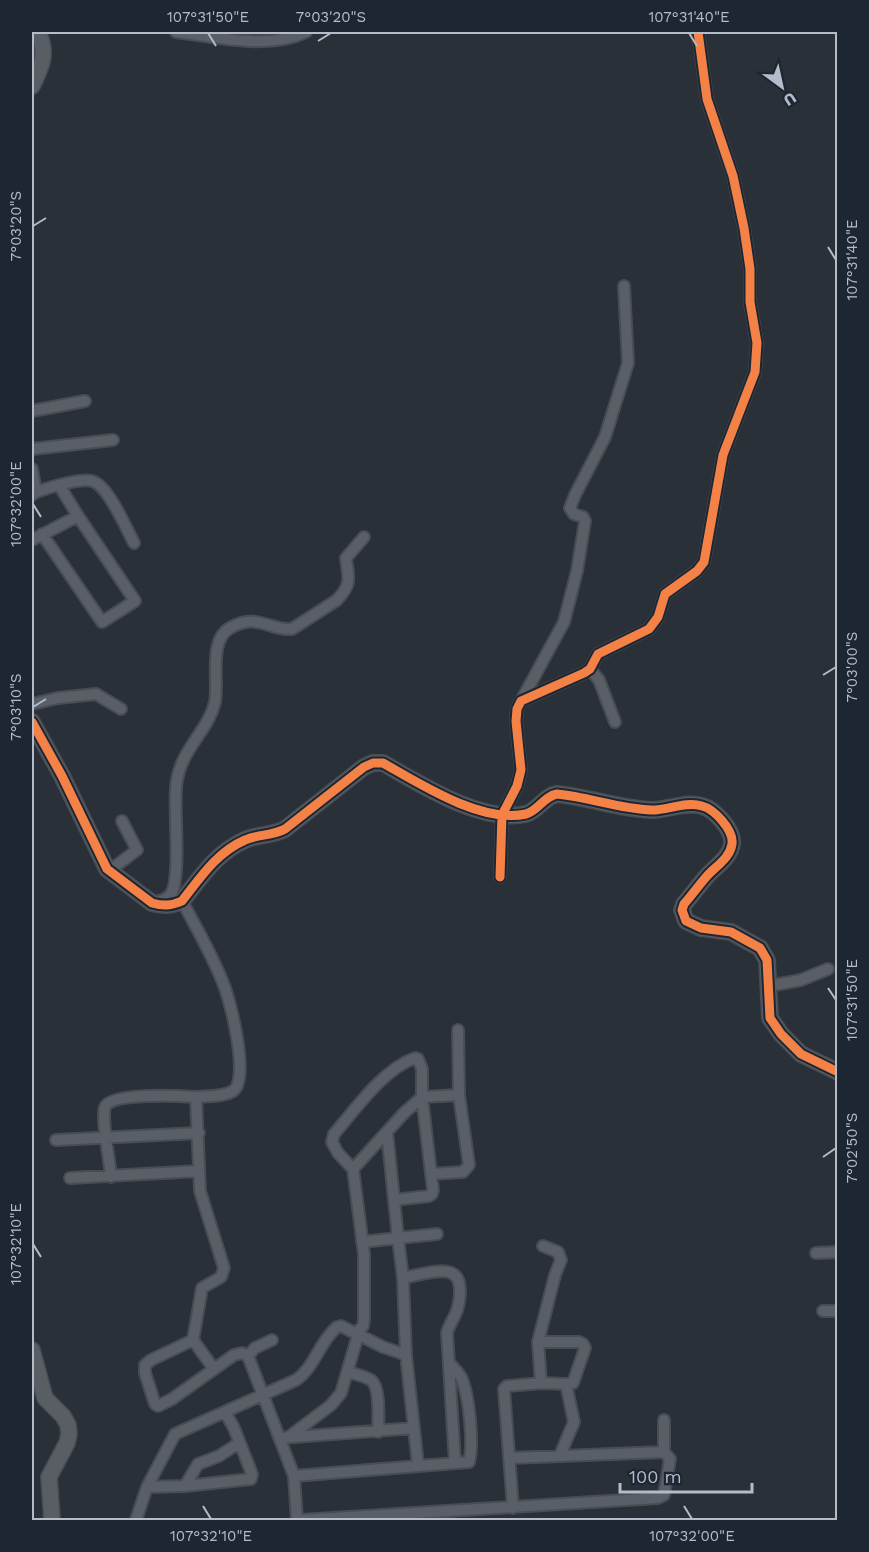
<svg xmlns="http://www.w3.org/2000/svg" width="869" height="1552" font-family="'Work Sans',sans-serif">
<rect width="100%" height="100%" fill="#2a3038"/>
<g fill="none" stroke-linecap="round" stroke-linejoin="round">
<g stroke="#484c53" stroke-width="14">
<path id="street" d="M 176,32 C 216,37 269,50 306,32
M 32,411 L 85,401
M 32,449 L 113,440
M 32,469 L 36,492 L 32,495
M 59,485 L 78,516
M 36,492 C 48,488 80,478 92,481 C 108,485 126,528 134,543
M 32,540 L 78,516 L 135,601 L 102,622 L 42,534
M 590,669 L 599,680 L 615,722
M 521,701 L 564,622 L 577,571 L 585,521 L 583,517 L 574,514 L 570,508 L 575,495 L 605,437 L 628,363 L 624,286
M 32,704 L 58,698 L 96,694 L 121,709
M 109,871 L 137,850 L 122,821
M 500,877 L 502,815 L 517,786 L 521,770 L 516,721 L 517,709 L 521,701 L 584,673 L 590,669 L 598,654 L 649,629 L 658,617 L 665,594 L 697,571 L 704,562 L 723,455 L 755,372 L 757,343 L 750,302 L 750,269 L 744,228 L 733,176 L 707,99 L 698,32
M 182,901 C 197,929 214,958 225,988 C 231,1006 250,1079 233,1091 C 223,1097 207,1096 196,1097 L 200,1191 L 224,1268 L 221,1277 L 202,1288 L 193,1340 L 214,1369
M 155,902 C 161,901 167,900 171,894 C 181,878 174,812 176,789 C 178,750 208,733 215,702 C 219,682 208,640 230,628 C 258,612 269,631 292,629 L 337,600 C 353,583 348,577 346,558 L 364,537
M 769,986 L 801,980 L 828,969
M 56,1140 L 199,1133
M 353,1169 L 404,1113 L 422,1097 L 459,1095
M 431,1174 L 463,1172 L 469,1165 L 459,1095 L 458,1030
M 111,1177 C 110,1161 101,1120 105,1107 C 110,1092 181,1096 196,1097
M 70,1178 L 199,1171
M 362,1242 L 398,1238 L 387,1132
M 816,1253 L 838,1252
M 403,1278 C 434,1272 469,1257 458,1307 C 456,1316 449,1324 447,1333 L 455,1463
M 823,1311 L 838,1311
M 356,1333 L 363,1326 L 364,1320 L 364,1254 L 353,1169 L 338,1153 L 332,1142 L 334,1134 C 355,1110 383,1069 415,1058 L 418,1059 L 422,1069 L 422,1097 L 433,1190 L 432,1194 L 429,1196 L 394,1200
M 193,1340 L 151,1360 L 145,1365 L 145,1373 L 155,1404 L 158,1406 L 172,1399 L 234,1355 L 242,1353 L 248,1356 L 294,1476 L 297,1520
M 538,1342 L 579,1342 L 583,1344 L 585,1348 L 573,1383 L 566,1384 L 541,1383
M 248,1356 L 255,1348 L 272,1340
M 348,1372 C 355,1374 364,1376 371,1380 C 381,1388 378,1420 378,1432
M 664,1420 L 664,1452
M 290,1436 L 331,1405 L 341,1393 L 358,1335
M 280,1438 L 414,1428
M 560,1455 L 574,1422 L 566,1384
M 418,1465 L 406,1355 L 403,1278 L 398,1238 L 437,1234
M 294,1476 L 469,1462 C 474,1444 469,1394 461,1377 C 458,1372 453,1367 449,1363
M 185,1486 L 198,1464 L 219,1456 L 239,1443
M 147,1487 L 185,1486 L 251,1479 L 252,1474 L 234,1428 L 225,1412
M 513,1508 L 504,1389 L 507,1386 L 541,1383 L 538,1342 L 555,1275 L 561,1260 L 558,1252 L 543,1246
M 136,1520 L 147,1487 L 175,1434 L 296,1380 C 315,1367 319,1342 337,1327 L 341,1326 L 383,1347 L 406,1355
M 301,1520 L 658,1498 L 664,1495 L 670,1459 L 664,1452 L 509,1458"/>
</g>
<g stroke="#484c53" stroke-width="18">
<path id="secondary" d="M 32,86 C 42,66 48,53 38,32
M 32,722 L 62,776 L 107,869 L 152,903 C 163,906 171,906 182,901 C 200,878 217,852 245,840 C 258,834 272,836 285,829 L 364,767 L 373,763 L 383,763 C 420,784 482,824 526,814 C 538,811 544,796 557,794 C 589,797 619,809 652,810 C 668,810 686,801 702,806 C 714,809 734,830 732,844 C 730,858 716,866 707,876 C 699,885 692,895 684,904 L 682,910 L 686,921 L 701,928 L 731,932 L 760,948 L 767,960 L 770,1018 L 781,1034 L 801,1054 L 838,1072
M 32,1350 L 45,1398 L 63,1416 L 68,1425 L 69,1434 L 67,1443 L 49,1477 L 52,1520"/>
</g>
<use href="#street" stroke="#5a5e66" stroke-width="10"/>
<use href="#secondary" stroke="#595d64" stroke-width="15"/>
<g stroke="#1d2633" stroke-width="13">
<path id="cycleway" d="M 32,722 L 62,776 L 107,869 L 152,903 C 163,906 171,906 182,901 C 200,878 217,852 245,840 C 258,834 272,836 285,829 L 364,767 L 373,763 L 383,763 C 420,784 482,824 526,814 C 538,811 544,796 557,794 C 589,797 619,809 652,810 C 668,810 686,801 702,806 C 714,809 734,830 732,844 C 730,858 716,866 707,876 C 699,885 692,895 684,904 L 682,910 L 686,921 L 701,928 L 731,932 L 760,948 L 767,960 L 770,1018 L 781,1034 L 801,1054 L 838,1072
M 500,877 L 502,815 L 517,786 L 521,770 L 516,721 L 517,709 L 521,701 L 584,673 L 590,669 L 598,654 L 649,629 L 658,617 L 665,594 L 697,571 L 704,562 L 723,455 L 755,372 L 757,343 L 750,302 L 750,269 L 744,228 L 733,176 L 707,99 L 698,32"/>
</g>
<use href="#cycleway" stroke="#f48246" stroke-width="9"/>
</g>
<path fill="none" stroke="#b4bcc9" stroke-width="2" d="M 208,33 L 216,46M 689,33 L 697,46M 318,41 L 331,33M 33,226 L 46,218M 828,247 L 836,260M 33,504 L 41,517M 823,675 L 836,667M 33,707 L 46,699M 828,988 L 836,1000M 823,1157 L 836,1148M 33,1244 L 41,1257M 203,1506 L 211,1519M 684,1506 L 692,1519"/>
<rect width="869" height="1552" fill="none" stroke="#1d2633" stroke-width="66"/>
<g transform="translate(782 87) rotate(147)" stroke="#1d2633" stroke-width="4.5" paint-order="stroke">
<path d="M0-4.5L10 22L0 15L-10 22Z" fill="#b4bcc9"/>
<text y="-9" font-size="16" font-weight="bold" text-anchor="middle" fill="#b4bcc9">U</text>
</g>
<path d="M620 1483v9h132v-9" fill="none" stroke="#b4bcc9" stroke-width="3"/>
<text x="629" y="1483" font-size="18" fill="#b4bcc9" stroke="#1d2633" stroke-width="4.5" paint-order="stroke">100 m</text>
<rect x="33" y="33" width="803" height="1486" fill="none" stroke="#b4bcc9" stroke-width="2"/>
<g font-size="15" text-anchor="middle" fill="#b4bcc9">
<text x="208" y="22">107°31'50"E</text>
<text x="331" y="22">7°03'20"S</text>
<text x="689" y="22">107°31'40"E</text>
<text transform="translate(16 226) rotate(-90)" y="5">7°03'20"S</text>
<text transform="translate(852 260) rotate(-90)" y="5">107°31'40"E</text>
<text transform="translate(16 504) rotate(-90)" y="5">107°32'00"E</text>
<text transform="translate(852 667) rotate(-90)" y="5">7°03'00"S</text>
<text transform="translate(16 707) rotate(-90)" y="5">7°03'10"S</text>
<text transform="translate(852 1000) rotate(-90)" y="5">107°31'50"E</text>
<text transform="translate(852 1148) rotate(-90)" y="5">7°02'50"S</text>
<text transform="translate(16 1244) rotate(-90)" y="5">107°32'10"E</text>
<text x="211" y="1541">107°32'10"E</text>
<text x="692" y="1541">107°32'00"E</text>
</g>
</svg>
